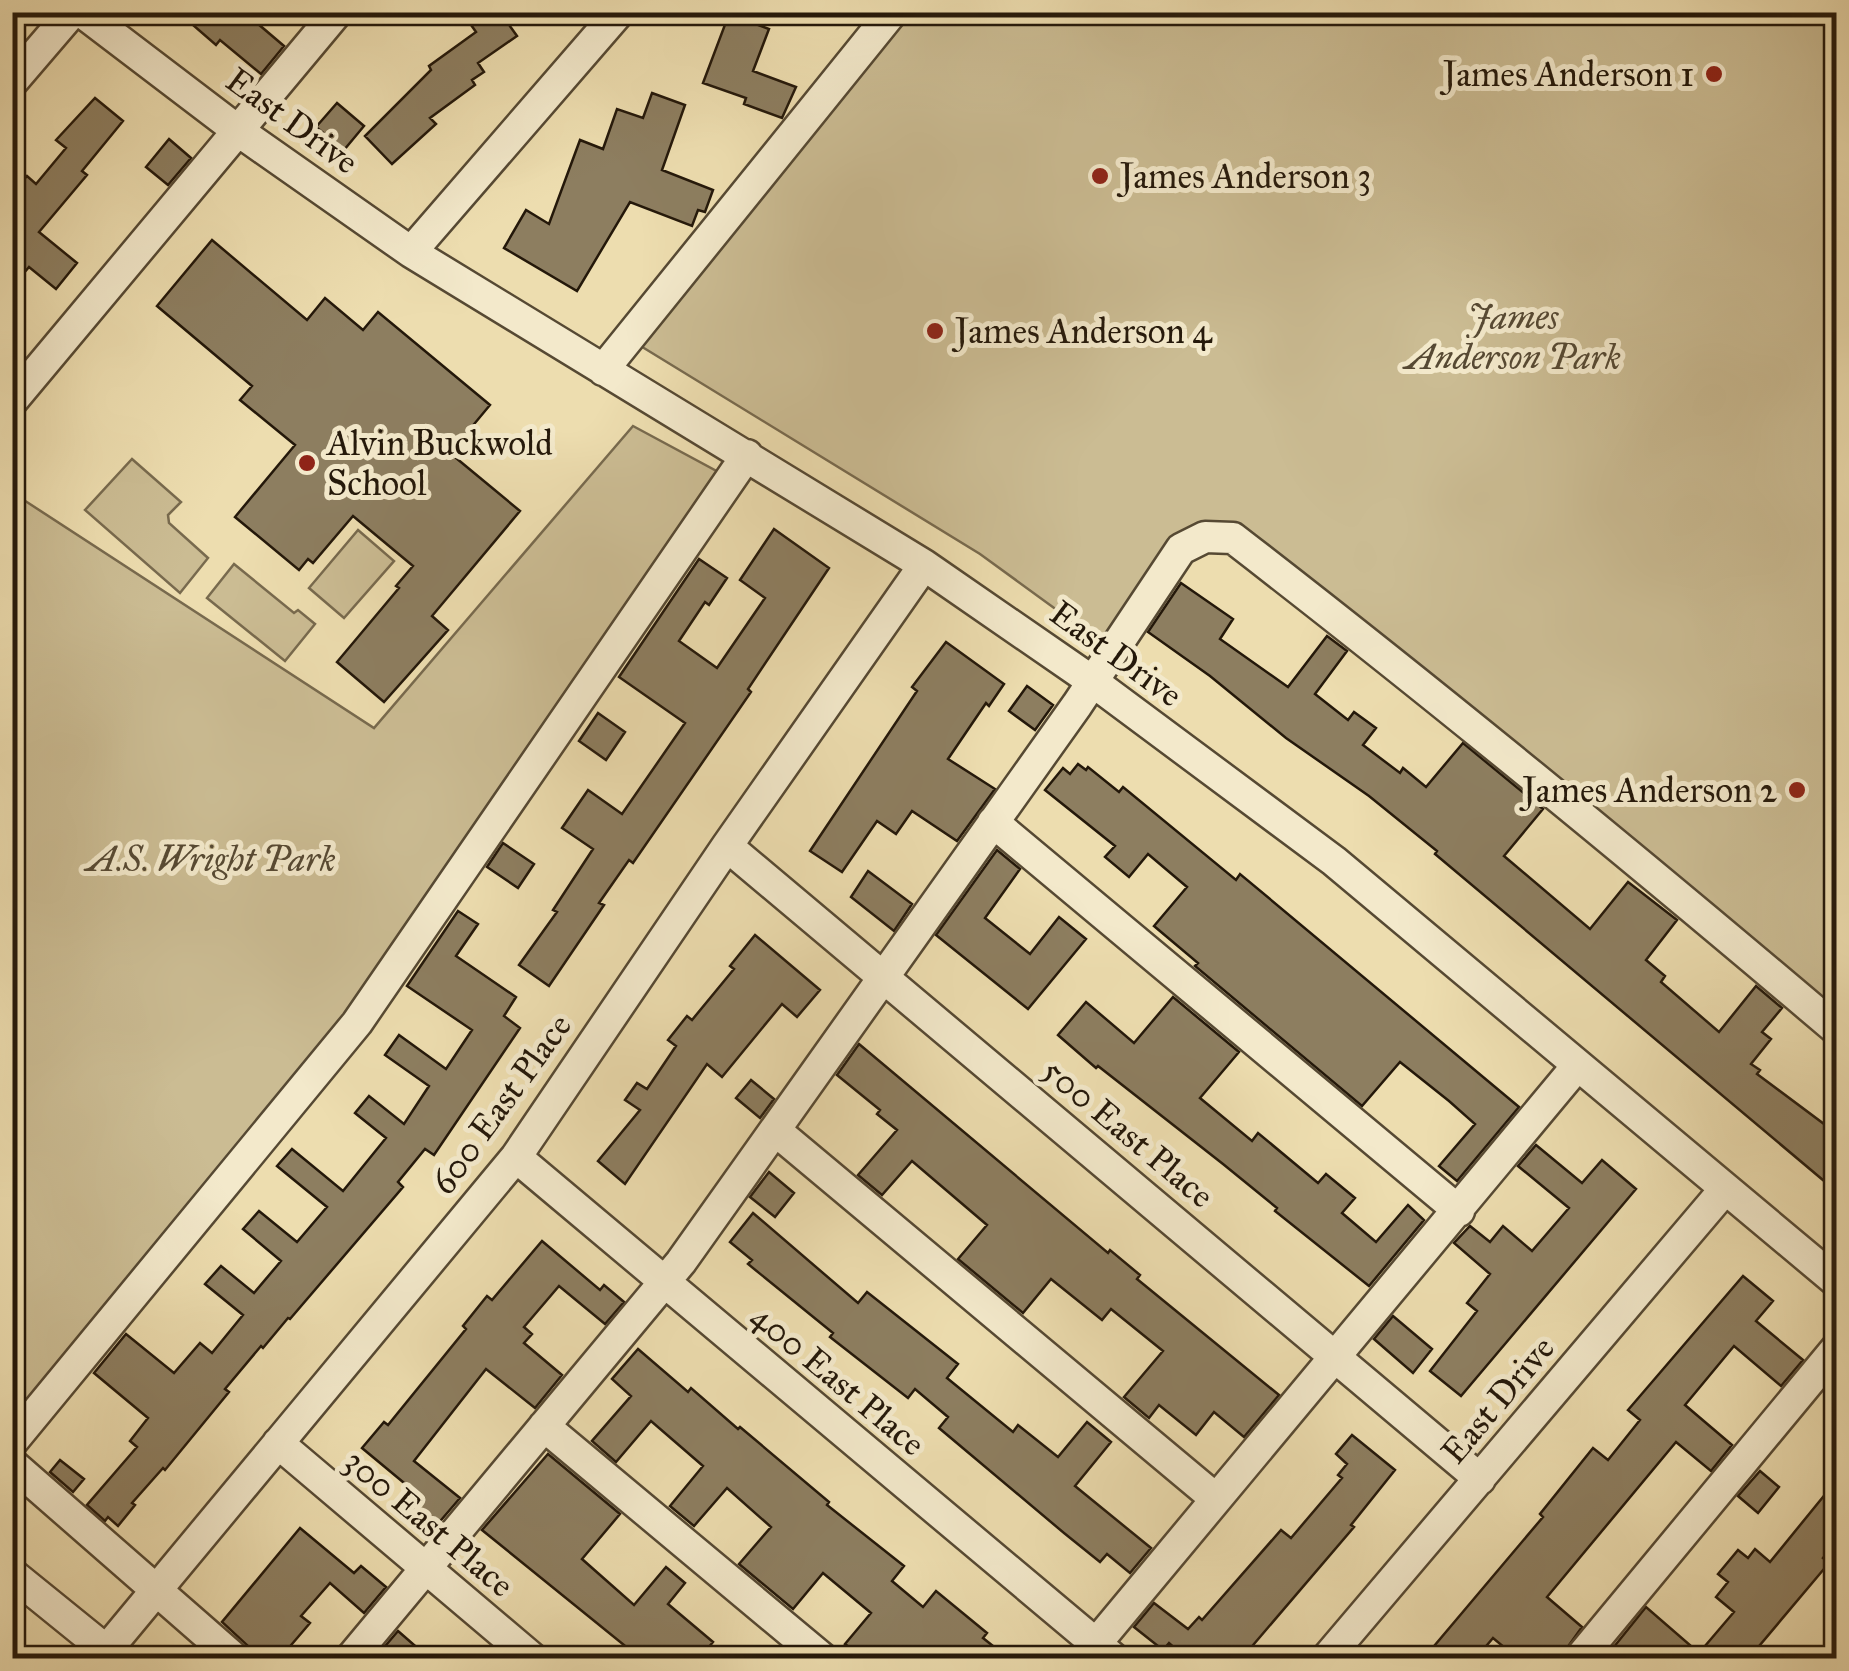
<svg xmlns="http://www.w3.org/2000/svg" width="1849" height="1671" font-family="'IM FELL Great Primer',serif">
<rect width="100%" height="100%" fill="#edddaf"/>
<filter id="stains"><feTurbulence type="fractalNoise" baseFrequency=".002" numOctaves="4"/><feColorMatrix values="0 0 0 0 .2 0 0 0 0 .09 0 0 0 0 .02 0 0 0 .5 -.17"/></filter>
<radialGradient id="worn" r=".72"><stop offset=".6" stop-color="#630" stop-opacity="0"/><stop offset="1" stop-color="#630" stop-opacity=".3"/></radialGradient>
<path fill="#cbbc93" stroke="#786a4e" stroke-width="2.5" d="M 911,13 L 1836,13 L 1836,1025 L 1390,653 L 1196,532 L 1105,645 L 980,554 L 639,345 Z
M 633,426 L 722,474 L 332,1038 L 13,1419 L 13,493 L 374,728 Z
M 132,459 L 181,502 L 168,515 L 169,523 L 208,558 L 180,593 L 85,510 Z
M 358,530 L 394,561 L 344,618 L 309,588 Z
M 234,564 L 294,613 L 298,610 L 315,624 L 285,661 L 207,598 Z"/>
<path fill="#8d7e60" stroke="#24180a" stroke-width="2.5" d="M 178,12 L 244,12 L 284,46 L 261,74 L 220,40 L 216,45 Z
M 462,12 L 500,12 L 517,36 L 478,63 L 484,72 L 472,80 L 475,85 L 430,118 L 436,124 L 392,164 L 365,136 L 431,70 L 429,66 L 476,32 Z
M 729,14 L 769,29 L 753,71 L 796,87 L 782,118 L 744,104 L 746,98 L 703,83 Z
M 652,93 L 685,105 L 662,170 L 713,190 L 705,212 L 698,210 L 692,226 L 630,202 L 577,291 L 504,248 L 526,210 L 549,224 L 580,140 L 603,149 L 617,109 L 643,118 Z
M 95,98 L 123,121 L 82,171 L 87,175 L 39,232 L 77,263 L 56,289 L 29,267 L 12,287 L 12,193 L 27,176 L 36,184 L 66,148 L 56,140 Z
M 337,103 L 364,126 L 344,150 L 316,127 Z
M 169,139 L 191,158 L 168,185 L 146,167 Z
M 212,240 L 307,320 L 325,298 L 363,330 L 378,312 L 490,405 L 450,453 L 520,511 L 432,616 L 448,630 L 384,702 L 337,662 L 399,588 L 396,586 L 413,566 L 353,516 L 313,563 L 308,559 L 299,570 L 235,517 L 295,445 L 240,400 L 252,386 L 157,306 Z
M 774,529 L 829,568 L 748,689 L 751,692 L 633,863 L 629,860 L 599,903 L 604,905 L 549,986 L 519,965 L 557,912 L 553,910 L 593,849 L 562,828 L 588,790 L 622,814 L 685,723 L 619,677 L 699,559 L 727,578 L 709,605 L 705,602 L 679,641 L 717,668 L 765,598 L 740,580 Z
M 1181,583 L 1233,619 L 1220,639 L 1288,687 L 1327,636 L 1347,651 L 1315,694 L 1348,720 L 1354,712 L 1376,728 L 1363,745 L 1400,773 L 1403,768 L 1426,787 L 1463,743 L 1543,809 L 1504,856 L 1590,929 L 1628,882 L 1677,920 L 1646,960 L 1665,976 L 1661,982 L 1719,1032 L 1756,986 L 1782,1008 L 1762,1032 L 1771,1039 L 1751,1064 L 1760,1070 L 1757,1074 L 1836,1133 L 1836,1191 L 1435,854 L 1437,851 L 1369,796 L 1286,738 L 1210,676 L 1148,632 Z
M 946,642 L 1004,684 L 989,706 L 986,703 L 948,759 L 995,789 L 957,841 L 912,811 L 896,834 L 877,821 L 842,872 L 810,851 L 917,691 L 912,687 Z
M 1027,686 L 1053,705 L 1035,730 L 1009,711 Z
M 598,713 L 625,732 L 606,760 L 579,741 Z
M 1078,764 L 1086,770 L 1088,767 L 1119,792 L 1123,787 L 1236,880 L 1240,874 L 1519,1107 L 1457,1181 L 1439,1166 L 1475,1124 L 1449,1101 L 1400,1062 L 1362,1106 L 1195,966 L 1198,963 L 1154,926 L 1187,887 L 1148,854 L 1129,877 L 1105,857 L 1115,846 L 1045,790 L 1063,768 L 1070,774 Z
M 503,843 L 534,864 L 518,888 L 487,867 Z
M 997,850 L 1020,869 L 985,918 L 1030,954 L 1059,917 L 1086,939 L 1028,1009 L 936,935 Z
M 868,871 L 912,904 L 894,931 L 851,897 Z
M 458,911 L 478,924 L 456,956 L 516,997 L 504,1016 L 520,1028 L 434,1155 L 425,1149 L 398,1182 L 403,1187 L 290,1319 L 288,1318 L 263,1348 L 261,1346 L 225,1389 L 229,1392 L 165,1470 L 163,1468 L 132,1503 L 135,1505 L 118,1526 L 108,1517 L 105,1521 L 87,1505 L 137,1447 L 130,1441 L 148,1418 L 94,1373 L 126,1334 L 174,1373 L 200,1343 L 212,1353 L 243,1315 L 205,1284 L 221,1266 L 254,1293 L 281,1261 L 243,1229 L 259,1211 L 297,1242 L 327,1207 L 277,1166 L 292,1149 L 343,1191 L 386,1138 L 355,1113 L 369,1096 L 404,1124 L 429,1086 L 385,1055 L 399,1035 L 446,1069 L 472,1030 L 407,986 Z
M 755,935 L 820,990 L 797,1017 L 782,1004 L 722,1077 L 707,1064 L 625,1184 L 598,1161 L 640,1110 L 625,1100 L 637,1083 L 647,1089 L 676,1046 L 668,1040 L 687,1016 L 692,1020 L 734,969 L 730,966 Z
M 1173,997 L 1239,1052 L 1200,1098 L 1252,1141 L 1258,1133 L 1318,1183 L 1326,1174 L 1355,1198 L 1342,1213 L 1376,1242 L 1408,1205 L 1424,1220 L 1369,1286 L 1275,1211 L 1277,1208 L 1223,1164 L 1098,1066 L 1096,1068 L 1058,1035 L 1086,1002 L 1134,1043 Z
M 859,1044 L 1108,1253 L 1110,1250 L 1140,1275 L 1137,1279 L 1279,1395 L 1244,1437 L 1214,1412 L 1196,1435 L 1159,1405 L 1149,1418 L 1124,1397 L 1163,1351 L 1111,1309 L 1102,1320 L 1051,1279 L 1023,1313 L 958,1259 L 987,1225 L 912,1161 L 882,1195 L 858,1175 L 897,1130 L 877,1114 L 880,1110 L 837,1075 Z
M 751,1080 L 774,1099 L 760,1118 L 736,1098 Z
M 1536,1145 L 1582,1183 L 1602,1160 L 1636,1189 L 1461,1396 L 1430,1371 L 1477,1311 L 1467,1303 L 1490,1274 L 1454,1243 L 1470,1226 L 1490,1242 L 1503,1226 L 1532,1251 L 1569,1208 L 1518,1166 Z
M 769,1172 L 794,1193 L 775,1217 L 750,1197 Z
M 753,1213 L 858,1303 L 867,1292 L 958,1364 L 947,1378 L 1013,1432 L 1018,1425 L 1058,1457 L 1087,1422 L 1111,1442 L 1075,1486 L 1151,1548 L 1130,1573 L 1107,1554 L 1100,1562 L 1064,1533 L 939,1428 L 948,1417 L 915,1389 L 908,1398 L 830,1337 L 833,1333 L 748,1264 L 752,1260 L 730,1242 Z
M 542,1241 L 600,1290 L 604,1285 L 624,1302 L 605,1324 L 559,1286 L 524,1327 L 532,1334 L 524,1343 L 562,1375 L 535,1408 L 486,1369 L 414,1461 L 460,1498 L 436,1526 L 413,1507 L 421,1497 L 362,1448 L 384,1422 L 388,1425 L 466,1329 L 463,1326 L 487,1296 L 492,1300 Z
M 1743,1276 L 1773,1301 L 1756,1321 L 1803,1360 L 1781,1386 L 1734,1346 L 1685,1405 L 1732,1445 L 1711,1471 L 1676,1442 L 1547,1597 L 1582,1627 L 1562,1655 L 1559,1658 L 1517,1658 L 1493,1638 L 1476,1658 L 1424,1658 L 1543,1517 L 1540,1514 L 1593,1448 L 1608,1460 L 1640,1420 L 1628,1410 Z
M 1393,1316 L 1432,1349 L 1413,1373 L 1374,1339 Z
M 638,1349 L 688,1392 L 691,1388 L 738,1429 L 740,1427 L 829,1502 L 827,1505 L 904,1566 L 892,1581 L 923,1607 L 936,1591 L 987,1633 L 983,1638 L 1008,1658 L 863,1658 L 845,1644 L 871,1613 L 823,1573 L 793,1609 L 739,1564 L 771,1527 L 727,1488 L 694,1526 L 670,1506 L 703,1466 L 651,1421 L 616,1462 L 592,1441 L 631,1396 L 612,1379 Z
M 1352,1435 L 1395,1470 L 1351,1525 L 1354,1527 L 1242,1658 L 1186,1658 L 1169,1643 L 1163,1650 L 1134,1627 L 1154,1603 L 1188,1629 L 1199,1617 L 1202,1620 L 1281,1530 L 1291,1538 L 1342,1478 L 1338,1475 L 1347,1464 L 1336,1454 Z
M 548,1454 L 620,1514 L 582,1559 L 634,1605 L 666,1567 L 685,1583 L 668,1604 L 713,1642 L 700,1658 L 640,1658 L 482,1530 Z
M 60,1460 L 84,1479 L 73,1492 L 50,1472 Z
M 1760,1471 L 1779,1487 L 1758,1513 L 1738,1496 Z
M 1836,1481 L 1836,1541 L 1823,1558 L 1829,1563 L 1749,1658 L 1625,1658 L 1613,1648 L 1646,1607 L 1699,1653 L 1734,1612 L 1716,1597 L 1728,1582 L 1718,1574 L 1738,1550 L 1748,1558 L 1755,1549 L 1770,1562 Z
M 300,1528 L 354,1573 L 361,1566 L 386,1587 L 364,1613 L 330,1583 L 301,1616 L 310,1623 L 280,1658 L 261,1658 L 222,1622 Z
M 398,1631 L 429,1658 L 375,1658 Z"/>
<g fill="none" stroke-linecap="round" stroke-linejoin="round">
<g stroke="#564933" stroke-width="35">
<path id="minor" d="M 82,12 L 237,130 L 411,252 L 924,565 L 1092,681 L 1334,861 L 1836,1281
M 12,82 L 72,12
M 411,252 L 618,13
M 603,370 L 892,12
M 12,401 L 337,12
M 993,822 L 1459,1211
M 727,846 L 1480,1479
M 776,1131 L 1216,1499
M 516,1157 L 1113,1658
M 544,1426 L 822,1658
M 12,1442 L 357,1023 L 747,455
M 278,1443 L 532,1658
M 12,1464 L 234,1658
M 12,1574 L 107,1651
M 100,1658 L 516,1157 L 727,846 L 924,565
M 351,1658 L 681,1262 L 1077,705 L 1181,549 L 1205,537 L 1233,538 C 1439,697 1638,861 1836,1029
M 1084,1658 L 1577,1066
M 1327,1658 L 1725,1189
M 1580,1658 L 1836,1349"/>
</g>
<use href="#minor" stroke="#f3e9cb" stroke-width="30"/>
</g>
<g fill="#8f2418" stroke="#f3e9cb" stroke-width="4">
<circle cx="1714" cy="74" r="10"/>
<circle cx="1100" cy="176" r="10"/>
<circle cx="935" cy="331" r="10"/>
<circle cx="307" cy="463" r="10"/>
<circle cx="1797" cy="790" r="10"/>
</g>
<g text-anchor="middle" dominant-baseline="central" stroke-width="10" stroke-linejoin="round" paint-order="stroke">
<g font-size="35" fill="#24180a" stroke="#f3e9cb" text-anchor="start">
<text x="1694" y="74" text-anchor="end">James Anderson 1</text>
<text x="1120" y="176">James Anderson 3</text>
<text x="955" y="331">James Anderson 4</text>
<text x="327" y="443">Alvin Buckwold<tspan x="327" dy="40">School</tspan></text>
<text x="1777" y="790" text-anchor="end">James Anderson 2</text>
</g>
<g font-size="35" fill="#24180a" stroke="#f3e9cb">
<text transform="translate(292 121) rotate(36)">East Drive</text>
<text transform="translate(1116 654) rotate(36)">East Drive</text>
<text transform="translate(501 1104) rotate(-54)">600 East Place</text>
<text transform="translate(1128 1133) rotate(40)">500 East Place</text>
<text transform="translate(838 1380) rotate(40)">400 East Place</text>
<text transform="translate(1498 1400) rotate(-50)">East Drive</text>
<text transform="translate(429 1523) rotate(40)">300 East Place</text>
</g>
<g font-size="35" font-style="italic" fill="#564933" stroke="#f3e9cb">
<text x="1513" y="317">James<tspan x="1513" dy="40">Anderson Park</tspan></text>
<text x="211" y="859">A.S. Wright Park</text>
</g>
</g>
<rect width="1849" height="1671" fill="none" stroke="#edddaf" stroke-width="50"/>
<rect x="15" y="15" width="1819" height="1641" fill="none" stroke="#24180a" stroke-width="5"/>
<rect x="25" y="25" width="1799" height="1621" fill="none" stroke="#24180a" stroke-width="2.5"/>
<rect width="100%" height="100%" filter="url(#stains)"/>
<rect width="100%" height="100%" fill="url(#worn)"/>
</svg>
